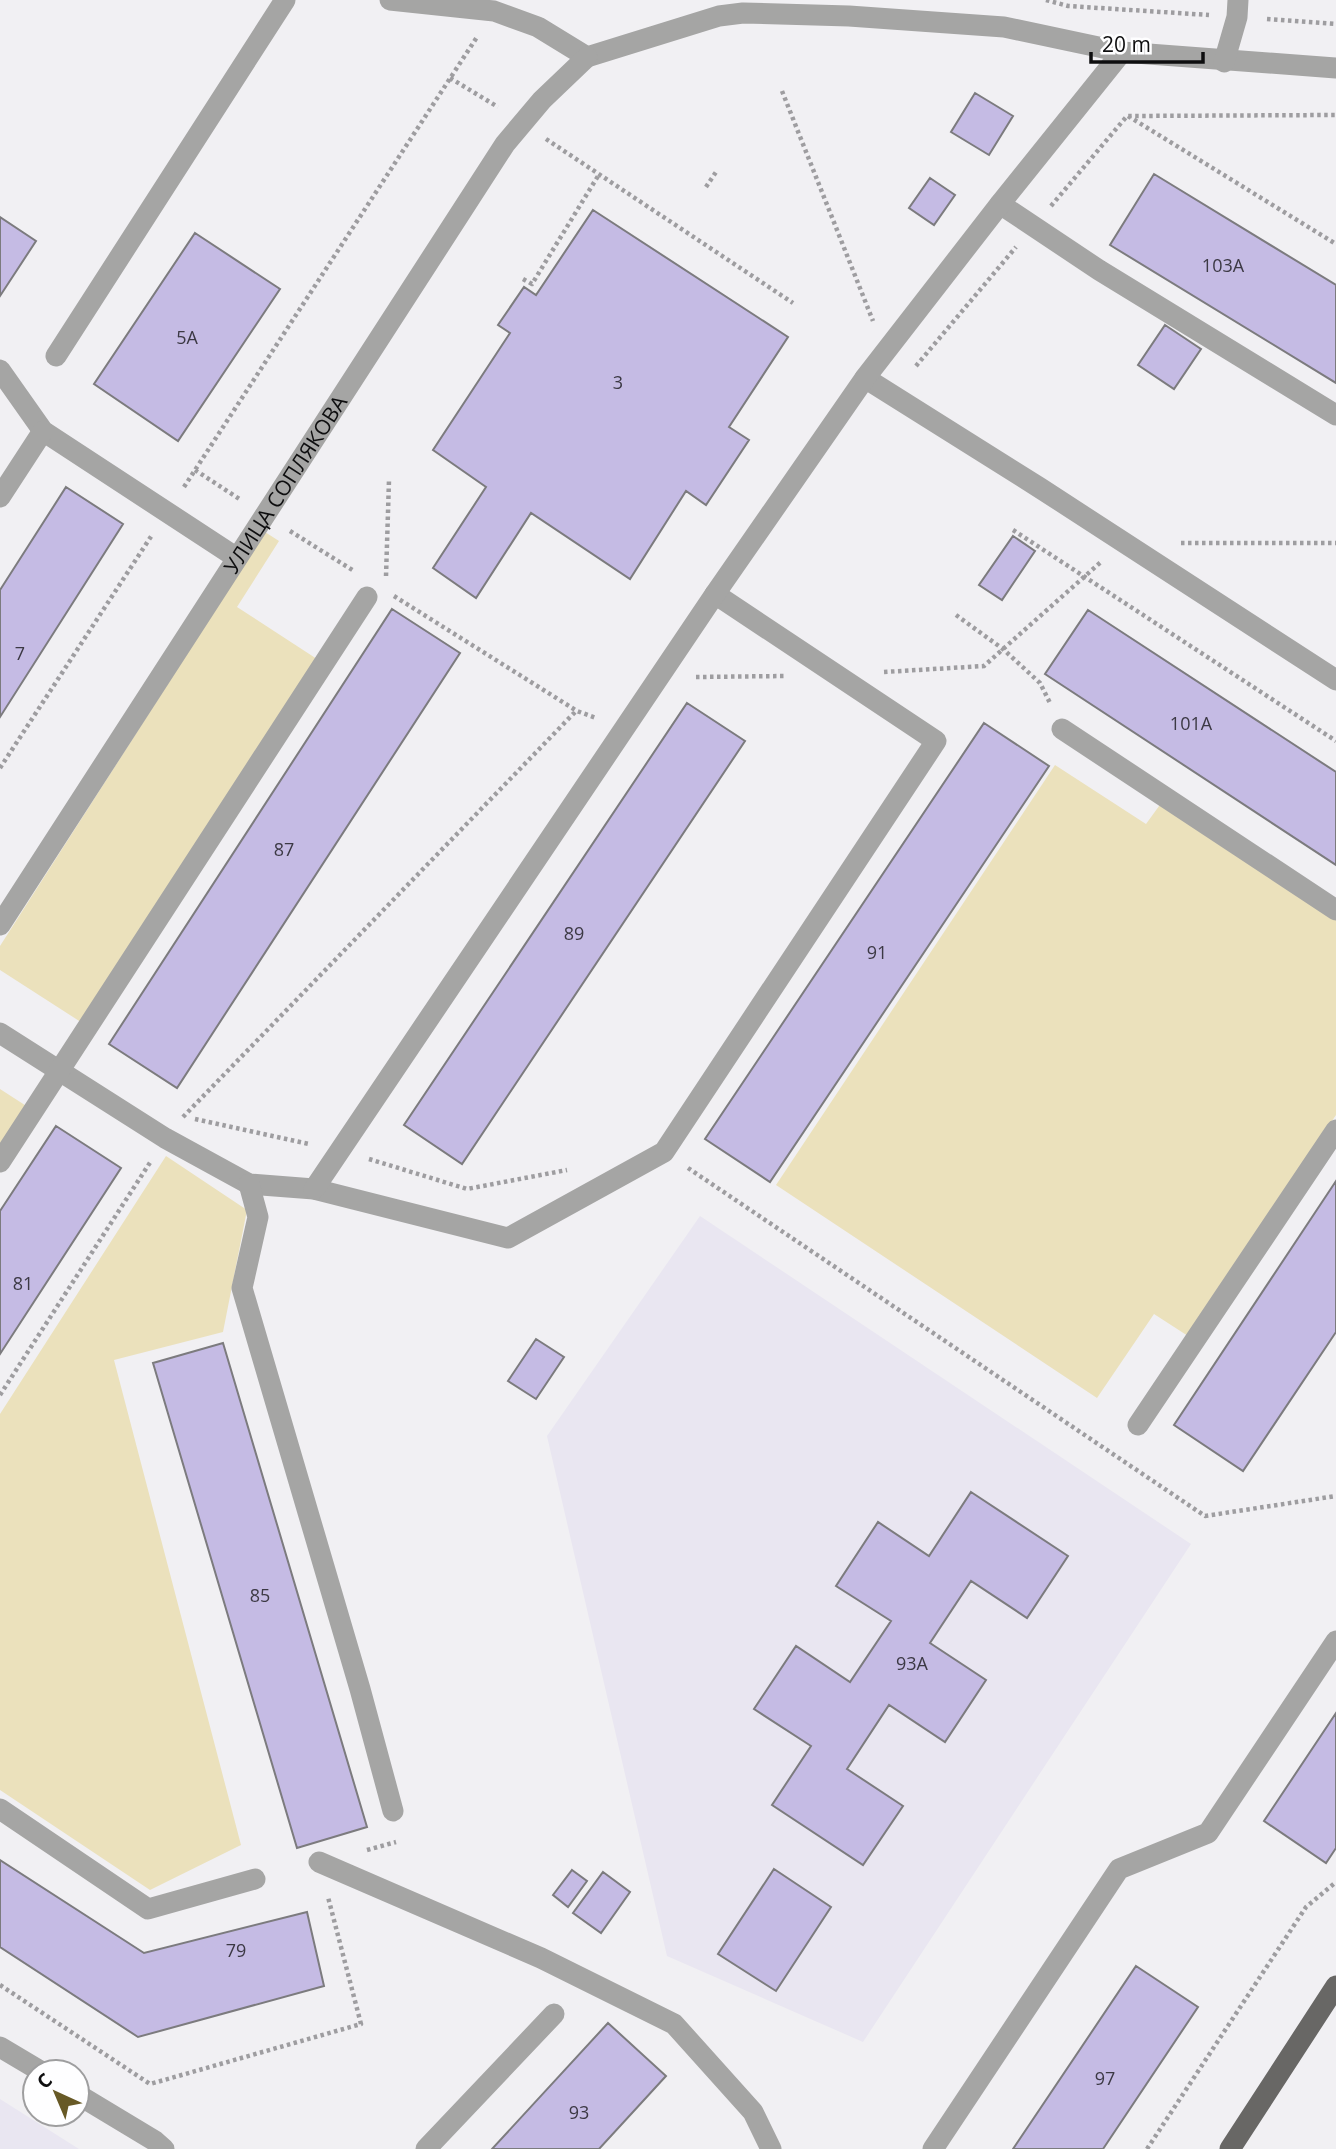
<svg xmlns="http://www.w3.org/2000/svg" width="1336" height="2149" font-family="'Open Sans',sans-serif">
<rect width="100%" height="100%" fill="#f1f0f3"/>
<path fill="#e9e6f1" d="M 700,1216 L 1191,1544 L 863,2042 L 667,1956 L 547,1436 Z
M 0,2099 L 79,2149 L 0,2149 Z"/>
<path fill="#ebe1bc" d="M 265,532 L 279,541 L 237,607 L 320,661 L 87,1026 L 0,970 L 0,946 Z
M 1055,765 L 1146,824 L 1162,802 L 1336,918 L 1336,1115 L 1188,1336 L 1154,1314 L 1097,1398 L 776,1185 Z
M 0,1089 L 31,1109 L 0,1156 Z
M 166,1156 L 247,1210 L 223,1332 L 114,1360 L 241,1845 L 150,1890 L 0,1790 L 0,1414 Z"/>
<path fill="#c5bbe4" stroke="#7c7b7e" stroke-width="2" d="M 975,93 L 1013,116 L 989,155 L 951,132 Z
M 1154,174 L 1336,285 L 1336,383 L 1110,245 Z
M 930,178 L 955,195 L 934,225 L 909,208 Z
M 593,210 L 788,337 L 729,427 L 749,440 L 706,505 L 686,491 L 630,579 L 531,513 L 476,598 L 433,568 L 486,487 L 433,450 L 510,333 L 498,325 L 524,287 L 536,295 Z
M 0,217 L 36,241 L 0,296 Z
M 195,233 L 280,289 L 178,441 L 94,384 Z
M 1165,325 L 1201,349 L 1174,389 L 1138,365 Z
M 66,487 L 123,524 L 0,717 L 0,590 Z
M 1013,536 L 1035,551 L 1002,600 L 979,585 Z
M 392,609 L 460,653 L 177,1088 L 109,1044 Z
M 1088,610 L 1336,772 L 1336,865 L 1045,674 Z
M 687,703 L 745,741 L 462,1164 L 404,1125 Z
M 984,723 L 1049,766 L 770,1182 L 705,1139 Z
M 56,1126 L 121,1168 L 0,1354 L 0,1211 Z
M 1336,1181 L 1336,1332 L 1243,1471 L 1174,1425 Z
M 536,1339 L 564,1357 L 536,1399 L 508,1381 Z
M 223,1343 L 367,1827 L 297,1848 L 153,1363 Z
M 971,1492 L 1068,1556 L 1027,1618 L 971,1581 L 930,1643 L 986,1680 L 945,1742 L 889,1705 L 847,1769 L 903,1806 L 863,1865 L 772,1805 L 811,1746 L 754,1709 L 796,1646 L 850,1682 L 891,1621 L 836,1586 L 878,1522 L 929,1556 Z
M 1336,1713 L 1336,1848 L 1326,1863 L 1264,1821 Z
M 0,1860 L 144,1953 L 307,1912 L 324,1986 L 138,2037 L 0,1947 Z
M 774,1869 L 831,1907 L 776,1991 L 718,1954 Z
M 572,1870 L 587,1881 L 568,1907 L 553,1895 Z
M 603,1872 L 630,1892 L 601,1933 L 573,1913 Z
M 1136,1966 L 1198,2007 L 1103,2149 L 1013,2149 Z
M 608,2023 L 666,2076 L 599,2149 L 492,2149 Z"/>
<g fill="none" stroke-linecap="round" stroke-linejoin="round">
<path stroke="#9e9da0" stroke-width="4.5" stroke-dasharray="3.5 3.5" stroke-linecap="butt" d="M 1046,0 L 1068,6 L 1209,15
M 1267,19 L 1336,24
M 450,78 L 498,107
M 782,91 L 873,321
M 1128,116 L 1336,244
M 546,139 L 793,303
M 706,187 L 716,172
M 1051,206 L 1127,116 L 1336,115
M 523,279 L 532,284 L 598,176
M 916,366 L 1016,247
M 195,470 L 241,500
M 184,487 L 477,37
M 1013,530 L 1336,741
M 290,531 L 354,571
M 1181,543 L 1336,543
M 386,576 L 389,480
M 394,596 L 577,711 L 596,718
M 956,615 L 1003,649 L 1040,683 L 1050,703
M 884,672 L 984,666 L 1102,561
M 696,677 L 785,676
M 0,768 L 152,535
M 183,1117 L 576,711
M 195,1119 L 309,1144
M 369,1159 L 467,1189 L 567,1170
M 688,1168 L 1205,1516 L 1336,1496
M 0,1395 L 151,1161
M 367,1850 L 396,1842
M 0,1985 L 150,2084 L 361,2024 L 328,1897
M 1147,2149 L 1306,1907 L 1336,1882"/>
<g stroke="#a5a5a4" stroke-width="21">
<path d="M 390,0 L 494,11 L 538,27 L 587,57 L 719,16 L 743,13 L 849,16 L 1004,27 L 1122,52 L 1336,68"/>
<path d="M 1224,62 L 1237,17 L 1238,0"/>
<path d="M 1000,204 L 1099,270 L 1336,415"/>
<path d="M 56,356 L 285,0"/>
<path d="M 0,370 L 43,431 L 237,558"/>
<path d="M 865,378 L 1040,488 L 1336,680"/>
<path d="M 0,497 L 43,431"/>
<path d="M 1062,729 L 1336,910"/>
<path id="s1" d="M 0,925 L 505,144 L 542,100 L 587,57"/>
<path d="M 0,1033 L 165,1138 L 249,1184 L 314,1189 L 508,1238 L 664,1152 L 936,741 L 715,594"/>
<path d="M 0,1162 L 367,597"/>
<path d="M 249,1184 L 258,1217 L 242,1288 L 360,1689 L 393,1811"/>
<path d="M 314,1189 L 715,594 L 865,378 L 1000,204 L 1122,52"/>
<path d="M 1138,1425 L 1336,1130"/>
<path d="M 0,1809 L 148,1909 L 255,1879"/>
<path d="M 319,1862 L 541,1958 L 674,2024 L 753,2112 L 771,2149"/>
<path d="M 0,2047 L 42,2072"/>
<path d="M 77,2094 L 155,2141 L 164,2149"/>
<path d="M 426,2149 L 554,2014"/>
<path d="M 933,2149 L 1119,1869 L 1208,1833 L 1336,1641"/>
</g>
<path stroke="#686765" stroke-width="21" d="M 1230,2149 L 1336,1986"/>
</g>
<g text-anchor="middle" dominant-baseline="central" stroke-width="5" stroke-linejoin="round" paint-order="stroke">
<g font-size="18" fill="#3c3944">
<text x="1223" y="265">103А</text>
<text x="187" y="337">5А</text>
<text x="618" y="382">3</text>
<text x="20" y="653">7</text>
<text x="1191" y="723">101А</text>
<text x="284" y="849">87</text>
<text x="574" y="933">89</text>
<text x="877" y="952">91</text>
<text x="23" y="1283">81</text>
<text x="260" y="1595">85</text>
<text x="912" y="1663">93А</text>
<text x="236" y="1950">79</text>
<text x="1105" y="2078">97</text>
<text x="579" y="2112">93</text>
</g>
<g font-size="21" fill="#0e0e0f" stroke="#fefeff">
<text stroke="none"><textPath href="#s1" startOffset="525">УЛИЦА СОПЛЯКОВА</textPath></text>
</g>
</g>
<g transform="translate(56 2093) rotate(316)"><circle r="33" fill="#fefeff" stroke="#9e9e9f" stroke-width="2"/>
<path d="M0-5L12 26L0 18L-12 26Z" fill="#675926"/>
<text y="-10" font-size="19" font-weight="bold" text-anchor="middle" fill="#0e0e0f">С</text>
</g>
<path d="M1091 52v10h112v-10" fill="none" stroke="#0e0e0f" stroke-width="3.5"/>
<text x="1102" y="52" font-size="21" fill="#0e0e0f" stroke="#fefeff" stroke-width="5" paint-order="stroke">20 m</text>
</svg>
